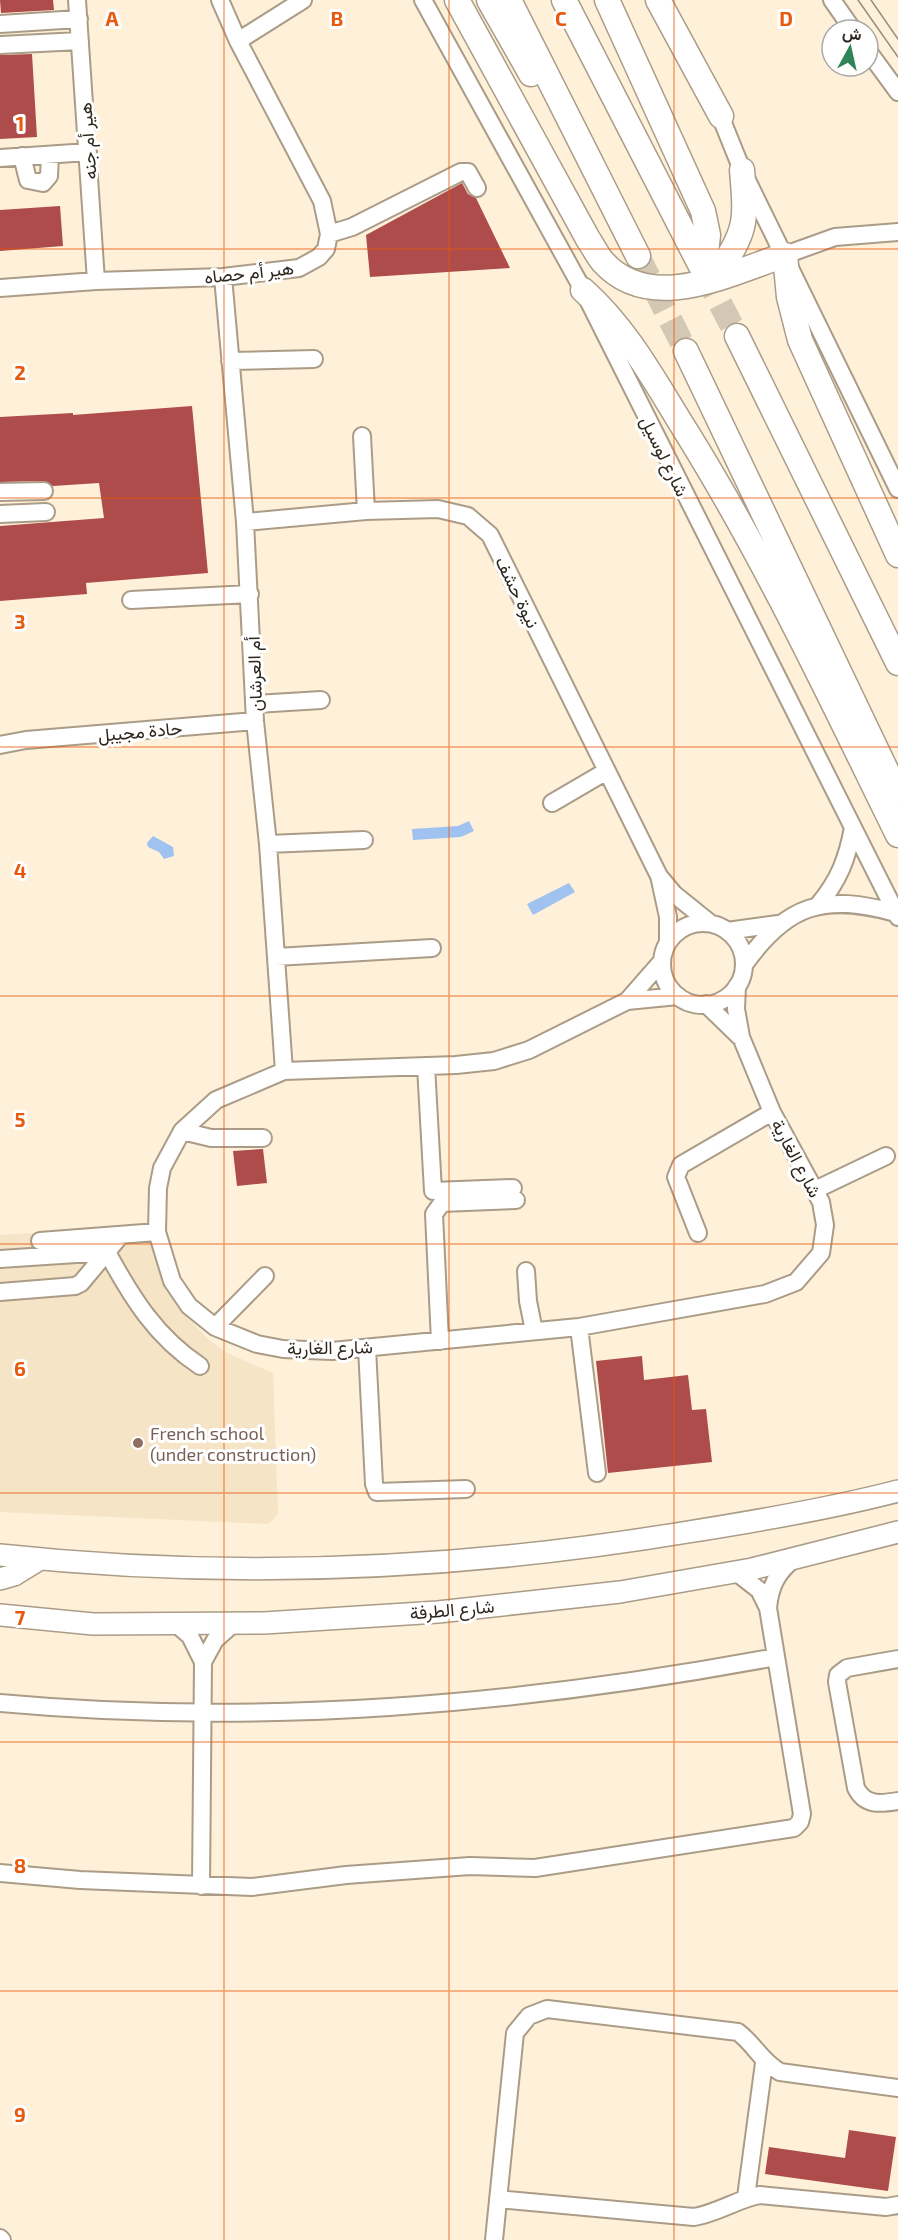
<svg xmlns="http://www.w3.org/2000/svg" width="898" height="2240" font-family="'Exo 2',Vazirmatn,sans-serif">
<rect width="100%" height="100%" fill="#fef0d9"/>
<path fill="#f6e4c6" d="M 149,1226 L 156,1259 L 166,1284 L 181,1311 L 208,1339 L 225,1352 L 273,1373 L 278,1514 L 269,1524 L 0,1512 L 0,1235 Z"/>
<path fill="#9fc2f1" d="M 469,821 L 474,831 L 461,837 L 413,840 L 412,829 L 458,826 Z
M 153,836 L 173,847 L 174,856 L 164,859 L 159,852 L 148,847 L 147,843 Z
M 569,883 L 575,892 L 533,915 L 527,904 Z"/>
<path fill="#ad4c4a" d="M 0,0 L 53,0 L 54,10 L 1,13 Z
M 32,54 L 37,137 L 0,139 L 0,55 Z
M 462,183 L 468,194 L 476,198 L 510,268 L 370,277 L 366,235 Z
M 60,206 L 63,246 L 0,251 L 0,210 Z
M 192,406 L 208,573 L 86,583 L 87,594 L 0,601 L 0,526 L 104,518 L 99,483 L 53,486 L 44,481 L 0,482 L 0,417 L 73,413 L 73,415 Z
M 263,1149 L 267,1183 L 237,1186 L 233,1151 Z
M 642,1356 L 644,1380 L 688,1375 L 692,1410 L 706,1409 L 712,1462 L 608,1473 L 596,1361 Z
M 849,2130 L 896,2137 L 888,2191 L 765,2174 L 769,2147 L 845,2158 Z"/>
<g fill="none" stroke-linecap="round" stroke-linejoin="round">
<path stroke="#d4c8b4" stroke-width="24" stroke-dasharray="24 12" stroke-linecap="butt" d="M 638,256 L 686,351
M 704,272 L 737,336"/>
<g stroke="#aa9c87" stroke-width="20">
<path id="minor" d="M 77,0 L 96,281
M 423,0 L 583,290 L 898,917
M 832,0 L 853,30
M 0,24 L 79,19
M 238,41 L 303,0
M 0,45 L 80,41
M 868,51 L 898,92
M 717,108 L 742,170 L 898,489
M 22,156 L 28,180 L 43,183 L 49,176 L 50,155
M 0,158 L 88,152
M 329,234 L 352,227 L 461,172 L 468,172 L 477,188
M 785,255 L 835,237 L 898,232
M 223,277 L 245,522 L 255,721 L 268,844 L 284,1071
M 0,288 L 96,281 L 223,277 L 299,268 L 319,257 L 326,249 L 329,234 L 322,201 L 238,41 L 220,0
M 230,361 L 314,359
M 362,436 L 366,511
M 0,492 L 44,491
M 0,514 L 46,512
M 245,522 L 366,511 L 438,509 L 468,516 L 490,535 L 659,876 L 674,894 L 710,923
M 131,600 L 250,594
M 256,704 L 321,700
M 0,745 L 26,740 L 255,721
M 552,803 L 605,772
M 268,844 L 364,840
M 660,880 L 668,917 L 668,942
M 819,904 C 839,880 847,859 853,828
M662 964a41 41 0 1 1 82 0a41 41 0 1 1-82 0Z
M 727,931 L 778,924
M 276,957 L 432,948
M 744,965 C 787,904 824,893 896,913
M 678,996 L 627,1001 L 529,1050 L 494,1061 L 456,1065 L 284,1071 L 216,1100 L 182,1131 L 162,1168 L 158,1188 L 157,1232 L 172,1281 L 189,1306 L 215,1327 L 257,1344 L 283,1349 L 332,1351 L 579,1327 L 765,1294 L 796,1282 L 821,1253 L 825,1225 L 821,1202 L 772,1112 L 741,1037 L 736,1009 L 737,986
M 627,1001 L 662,961
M 706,1004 L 740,1037
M 426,1066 L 433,1191 L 513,1188
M 182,1131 L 211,1138 L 263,1138
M 815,1190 L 886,1156
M 698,1233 L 676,1177 L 681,1165 L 772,1112
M 40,1241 L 157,1232
M 0,1259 L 107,1252 C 132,1298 156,1337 200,1366
M 526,1271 L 528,1301 L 534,1331
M 0,1292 L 75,1286 L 81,1283 L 121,1235
M 215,1327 L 265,1276
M 579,1327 L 597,1473
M 440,1341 L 434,1214 L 442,1203 L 516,1200
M 367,1348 L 374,1484 L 377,1492 L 466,1489
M 768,1608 C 770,1586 777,1572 795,1558
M 175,1623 L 190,1636 L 203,1662 L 201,1886
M 898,1659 L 847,1668 L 838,1675 L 837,1682 L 856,1788 C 865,1806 880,1804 898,1801
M 203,1662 L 215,1640 L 234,1623
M 0,1703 C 261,1727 519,1705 776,1657
M 0,1873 L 80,1880 L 252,1887 L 346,1875 L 470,1866 L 535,1868 L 794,1828 L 800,1822 L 802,1814 L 768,1608 L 759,1590 L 736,1572
M 746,2197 L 764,2063
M 498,2199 L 694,2217 C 718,2213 737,2199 760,2195 L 886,2207 L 898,2205
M 0,2238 L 2,2240
M 494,2240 L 515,2033 L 529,2016 L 547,2009 L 738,2032 C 755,2045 761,2061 780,2072 L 898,2088"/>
</g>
<g stroke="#aa9c87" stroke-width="24">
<path id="major" d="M 0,1555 C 230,1580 460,1570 688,1532 C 758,1521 829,1509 898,1491
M 0,1579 L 14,1575 L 40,1559
M 0,1615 L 93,1624 L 264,1623 L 438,1612 L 620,1592 L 752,1569 L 898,1532"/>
</g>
<g stroke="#aa9c87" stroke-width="27">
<path id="highway" d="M 457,0 L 588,239 C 593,246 597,255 603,262 C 651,315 730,273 785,255 L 789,297 L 800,340 L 898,555
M 489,0 L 531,74
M 509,0 L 638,256
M 564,0 L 704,272
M 607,0 L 703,211 L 708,235 L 704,272
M 658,0 L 721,116
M 715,278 C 746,230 747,226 742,170
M 583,290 C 628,330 655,382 687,433 C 767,562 831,699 898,835
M 737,336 L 898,663
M 686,351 L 898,795"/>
</g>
<use href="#minor" stroke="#fff" stroke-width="16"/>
<use href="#major" stroke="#fff" stroke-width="21"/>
<use href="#highway" stroke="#fff" stroke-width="24"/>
<path stroke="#978d7d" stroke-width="1.5" d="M 858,0 L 898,57
M 871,0 L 898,39"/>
</g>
<path fill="none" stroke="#e8590c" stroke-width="1.5" stroke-opacity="0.55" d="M 224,0 L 224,2240M 449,0 L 449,2240M 674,0 L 674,2240M 0,249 L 898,249M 0,498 L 898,498M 0,747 L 898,747M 0,996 L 898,996M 0,1244 L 898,1244M 0,1493 L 898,1493M 0,1742 L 898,1742M 0,1991 L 898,1991"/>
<circle fill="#8d6e63" stroke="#fff" stroke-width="2" cx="138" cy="1443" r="6"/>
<g text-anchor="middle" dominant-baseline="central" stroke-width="6" stroke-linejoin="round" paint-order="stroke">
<g font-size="18" fill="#2d271f" stroke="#fff">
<text transform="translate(87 141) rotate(-94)">هير أم جنه</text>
<text transform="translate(249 272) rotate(-6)">هير أم حصاه</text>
<text transform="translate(665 456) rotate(64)">شارع لوسيل</text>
<text transform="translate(518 592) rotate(64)">نيوة حشف</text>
<text transform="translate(254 674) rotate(-92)">أم العرشان</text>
<text transform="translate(140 731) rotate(-5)">حادة مجيبل</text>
<text transform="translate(797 1158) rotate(62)">شارع الغارية</text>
<text transform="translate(330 1347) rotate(-1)">شارع الغارية</text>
<text transform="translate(452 1609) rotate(-5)">شارع الطرفة</text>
</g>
<g font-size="18" fill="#785e54" stroke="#fff" text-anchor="start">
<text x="150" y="1433">French school<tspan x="150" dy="21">(under construction)</tspan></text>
</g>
</g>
<g font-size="20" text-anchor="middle" font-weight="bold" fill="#e8590c" stroke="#fff" stroke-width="6" stroke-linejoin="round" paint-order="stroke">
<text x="112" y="26">A</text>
<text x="337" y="26">B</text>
<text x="561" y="26">C</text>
<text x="786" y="26">D</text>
<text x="20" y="131">1</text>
<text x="20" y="380">2</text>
<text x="20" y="629">3</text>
<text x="20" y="878">4</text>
<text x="20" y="1127">5</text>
<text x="20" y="1376">6</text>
<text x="20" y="1625">7</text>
<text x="20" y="1873">8</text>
<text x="20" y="2122">9</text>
</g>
<g transform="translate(850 48) rotate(8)"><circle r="28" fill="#ffffff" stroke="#aba9a5" stroke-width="1.5"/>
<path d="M0-4.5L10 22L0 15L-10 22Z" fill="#2f8559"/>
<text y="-9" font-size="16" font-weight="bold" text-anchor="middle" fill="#2d271f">ش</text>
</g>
</svg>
